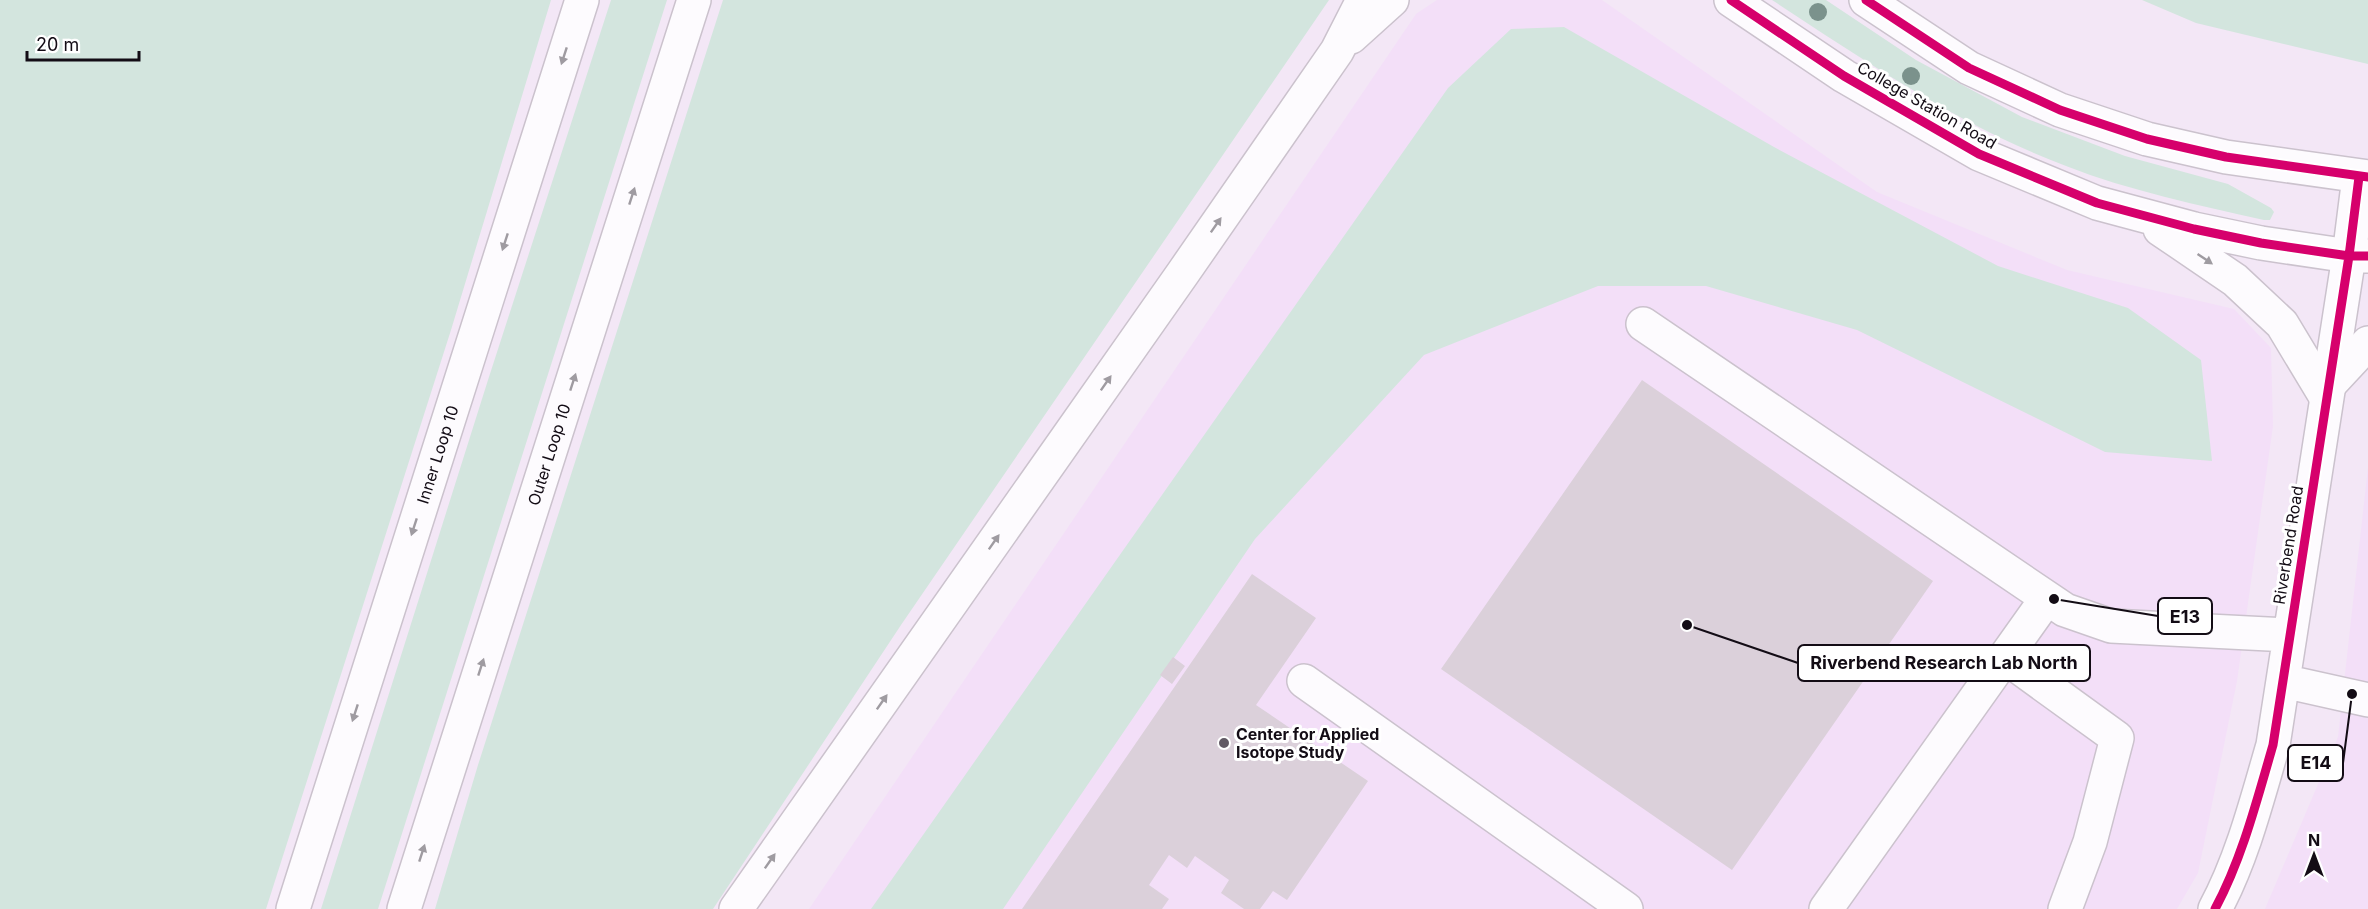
<svg xmlns="http://www.w3.org/2000/svg" width="2368" height="909" font-family="Inter,sans-serif">
<rect width="100%" height="100%" fill="#f3e7f6"/>
<path fill="#f3dff8" d="M 1437,0 L 1602,0 L 1877,192 L 2067,270 L 2234,309 L 2271,348 L 2273,426 L 2237,681 L 2198,873 L 2177,909 L 809,909 L 1416,14 Z
M 2368,467 L 2368,909 L 2265,909 L 2338,737 Z"/>
<path fill="#d3e5de" d="M 0,0 L 551,0 L 451,330 L 266,909 L 0,909 Z
M 611,0 L 667,0 L 378,909 L 321,909 L 488,380 Z
M 723,0 L 1329,0 L 901,625 L 713,909 L 435,909 L 478,765 Z
M 1772,0 L 1826,0 L 1916,60 L 2022,117 L 2125,156 L 2228,184 L 2271,208 L 2274,212 L 2270,220 L 2264,220 C 2198,205 2130,191 2066,166 C 1960,126 1867,62 1772,0 Z
M 2142,0 L 2368,0 L 2368,64 L 2196,23 Z
M 1564,27 L 1774,147 L 1998,266 L 2128,308 L 2201,360 L 2212,461 L 2105,452 L 1857,330 L 1706,286 L 1598,286 L 1424,355 L 1255,539 L 1003,909 L 871,909 L 1448,88 L 1511,29 Z"/>
<path fill="#dbd0da" d="M 1642,380 L 1933,581 L 1732,870 L 1441,669 Z
M 1252,574 L 1316,618 L 1256,705 L 1368,781 L 1287,900 L 1273,891 L 1260,909 L 1244,909 L 1221,893 L 1229,880 L 1195,856 L 1187,868 L 1169,855 L 1149,885 L 1169,899 L 1162,909 L 1022,909 Z
M 1173,657 L 1185,666 L 1172,684 L 1160,675 Z"/>
<g fill="none" stroke-linecap="round" stroke-linejoin="round">
<g stroke="#cbc2cd" stroke-width="36">
<path id="minor" d="M 1643,324 L 2065,610 L 2111,626 L 2289,635
M 2005,657 L 2117,738 L 2090,842 L 2065,909
M 1304,681 L 1626,909
M 2283,681 L 2368,700
M 1826,909 L 2047,598
M 2215,909 C 2242,859 2257,800 2273,745 L 2349,256 L 2359,177"/>
</g>
<g stroke="#cbc2cd" stroke-width="36">
<path id="major" d="M 1731,0 L 1844,76 L 1979,154 L 2097,203 L 2194,229 L 2261,243 L 2349,256 L 2368,256
M 1866,0 L 1969,68 L 2060,110 L 2147,139 L 2226,157 L 2368,177
M 2160,229 L 2235,280 L 2282,324 L 2326,397
M 2328,386 L 2368,343"/>
</g>
<g stroke="#cbc2cd" stroke-width="36">
<g id="highway">
<path d="M 1351,37 L 1392,0"/>
<path id="s1" d="M 293,909 L 582,0"/>
<path id="s2" d="M 404,909 L 694,0"/>
<path d="M 736,909 L 1183,273 L 1337,51 L 1363,0"/>
</g>
</g>
<use href="#minor" stroke="#fdfbfe" stroke-width="33"/>
<use href="#major" stroke="#fdfbfe" stroke-width="33"/>
<use href="#highway" stroke="#fdfbfe" stroke-width="33"/>
<g stroke="#fff" stroke-width="13">
<path id="cycleway" d="M 1731,0 L 1844,76 L 1979,154 L 2097,203 L 2194,229 L 2261,243 L 2349,256 L 2368,256
M 1866,0 L 1969,68 L 2060,110 L 2147,139 L 2226,157 L 2368,177
M 2215,909 C 2242,859 2257,800 2273,745 L 2349,256 L 2359,177"/>
</g>
<use href="#cycleway" stroke="#d6006c" stroke-width="9"/>
</g>
<g fill="#7b928c">
<circle cx="1818" cy="12" r="9"/>
<circle cx="1911" cy="76" r="9"/>
</g>
<defs><path id="oneway-solid" d="M-6-.8H1V-3.2L6.5 0L1 3.2V.8H-6Z" transform="scale(1.5)"/></defs>
<g fill="#9f9ba1">
<use href="#oneway-solid" transform="translate(564 56) rotate(108)"/>
<use href="#oneway-solid" transform="translate(632 196) rotate(-72)"/>
<use href="#oneway-solid" transform="translate(1216 225) rotate(-55)"/>
<use href="#oneway-solid" transform="translate(505 242) rotate(108)"/>
<use href="#oneway-solid" transform="translate(2205 259) rotate(34)"/>
<use href="#oneway-solid" transform="translate(573 382) rotate(-72)"/>
<use href="#oneway-solid" transform="translate(1106 383) rotate(-55)"/>
<use href="#oneway-solid" transform="translate(414 527) rotate(108)"/>
<use href="#oneway-solid" transform="translate(994 542) rotate(-55)"/>
<use href="#oneway-solid" transform="translate(481 667) rotate(-72)"/>
<use href="#oneway-solid" transform="translate(882 702) rotate(-55)"/>
<use href="#oneway-solid" transform="translate(355 713) rotate(108)"/>
<use href="#oneway-solid" transform="translate(422 853) rotate(-72)"/>
<use href="#oneway-solid" transform="translate(770 861) rotate(-55)"/>
</g>
<circle fill="#615964" stroke="#fff" stroke-width="2" cx="1224" cy="743" r="6"/>
<g text-anchor="middle" dominant-baseline="central" stroke-width="6" stroke-linejoin="round" paint-order="stroke">
<g font-size="16" fill="#130c15" stroke="#fff">
<text transform="translate(1927 105) rotate(30)">College Station Road</text>
<text stroke="none"><textPath href="#s1" startOffset="477">Inner Loop 10</textPath></text>
<text stroke="none"><textPath href="#s2" startOffset="477">Outer Loop 10</textPath></text>
<text transform="translate(2288 545) rotate(-81)">Riverbend Road</text>
</g>
<g font-size="16" font-weight="bold" fill="#130c15" stroke="#fff" text-anchor="start">
<text x="1236" y="734">Center for Applied<tspan x="1236" dy="18">Isotope Study</tspan></text>
</g>
</g>
<path fill="none" stroke="#130c15" stroke-width="2" d="M2054 599L2158 616M1687 625L1798 663M2352 694L2343 763"/>
<g fill="#130c15" stroke="#fff" stroke-width="2">
<circle cx="2054" cy="599" r="6"/>
<circle cx="1687" cy="625" r="6"/>
<circle cx="2352" cy="694" r="6"/>
</g>
<g fill="#fff" stroke="#130c15" stroke-width="2">
<rect x="2158" y="598" width="54" height="36" rx="6"/>
<rect x="1798" y="645" width="292" height="36" rx="6"/>
<rect x="2288" y="745" width="55" height="36" rx="6"/>
</g>
<g font-size="18" text-anchor="middle" font-weight="bold" fill="#130c15">
<text x="2185" y="623">E13</text>
<text x="1944" y="669">Riverbend Research Lab North</text>
<text x="2316" y="769">E14</text>
</g>
<g transform="translate(2314 855)" stroke="#ffffff" stroke-width="4.5" paint-order="stroke">
<path d="M0-4.5L10 22L0 15L-10 22Z" fill="#130c15"/>
<text y="-9" font-size="16" font-weight="bold" text-anchor="middle" fill="#130c15">N</text>
</g>
<path d="M27 51v9h112v-9" fill="none" stroke="#130c15" stroke-width="3"/>
<text x="36" y="51" font-size="18" fill="#130c15" stroke="#ffffff" stroke-width="4.5" paint-order="stroke">20 m</text>
</svg>
